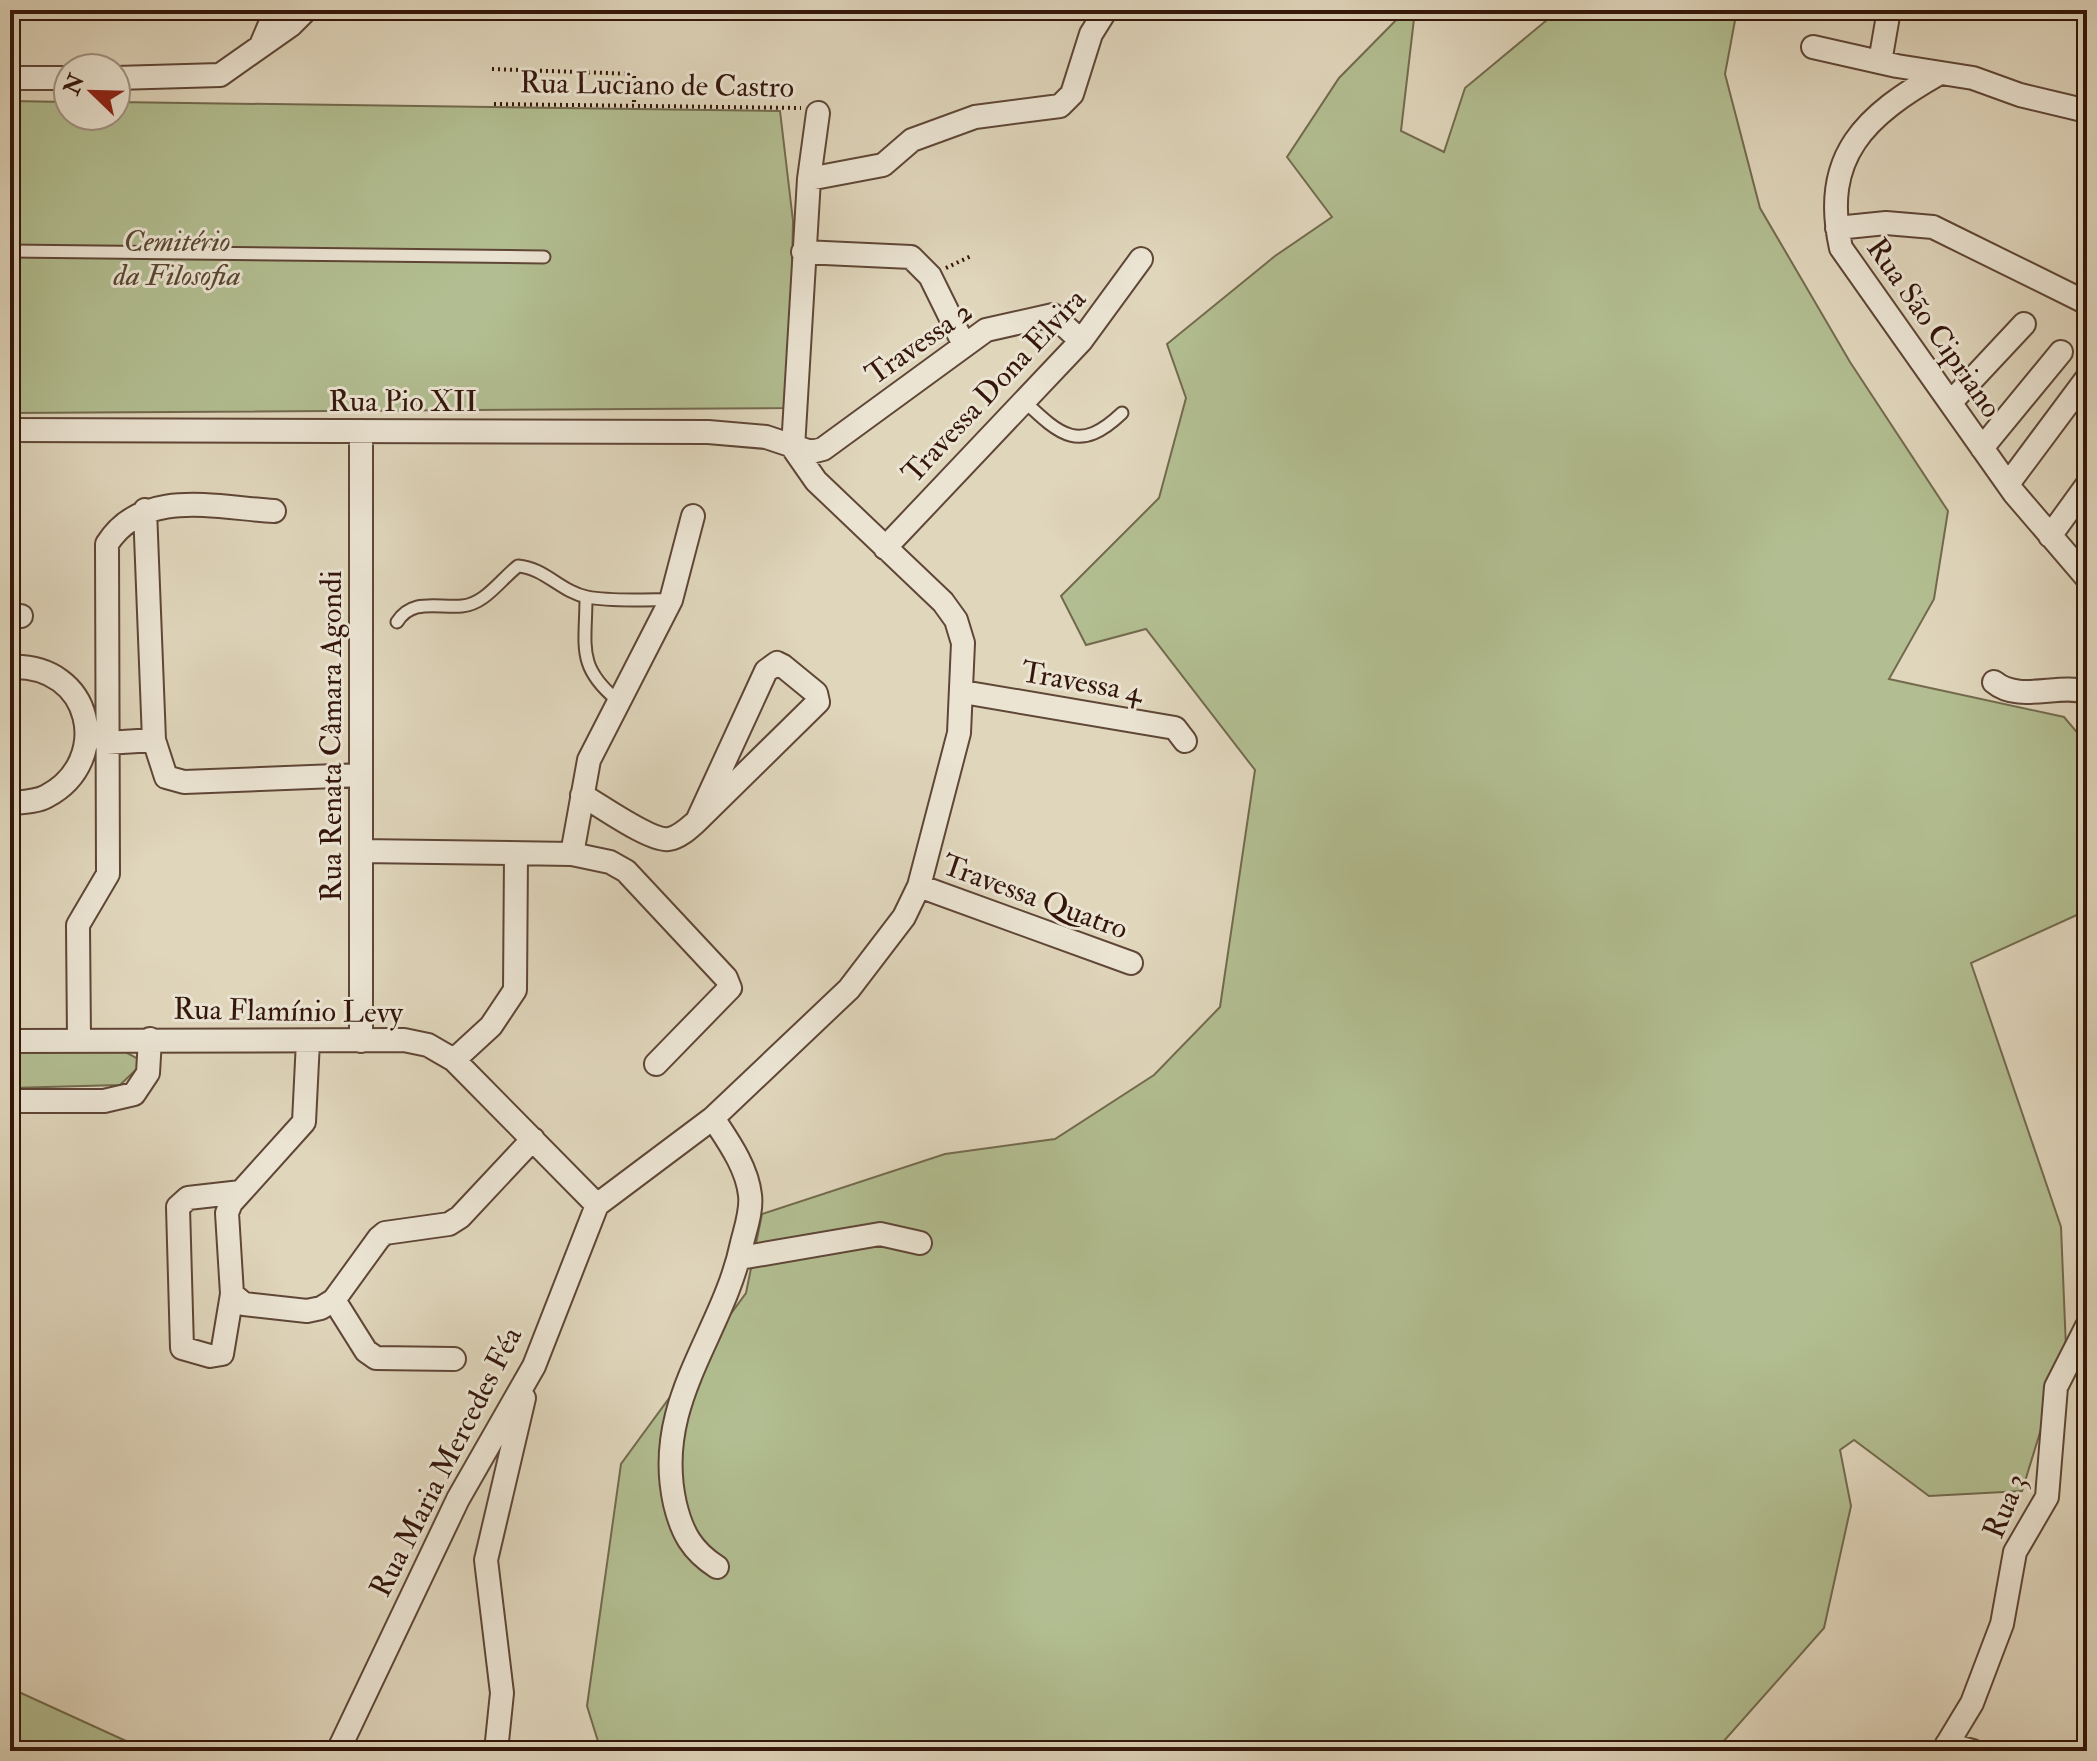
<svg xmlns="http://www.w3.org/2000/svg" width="2097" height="1761" font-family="'IM FELL Double Pica',serif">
<rect width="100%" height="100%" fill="#e0d6bc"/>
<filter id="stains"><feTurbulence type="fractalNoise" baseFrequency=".0025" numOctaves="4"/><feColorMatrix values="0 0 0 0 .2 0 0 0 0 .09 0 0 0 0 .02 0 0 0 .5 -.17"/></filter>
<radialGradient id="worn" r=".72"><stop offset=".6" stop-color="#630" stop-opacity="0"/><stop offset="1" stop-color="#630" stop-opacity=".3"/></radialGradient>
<path fill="#b2be91" stroke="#736a4e" stroke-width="2" d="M 1406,10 L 1415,10 L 1401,131 L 1444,152 L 1465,88 L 1559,10 L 1737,10 L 1725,74 L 1760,208 L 1850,362 L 1948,511 L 1934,599 L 1889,679 L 2064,717 L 2087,744 L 2087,842 L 2079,914 L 1971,963 L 2061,1227 L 2066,1348 L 2022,1491 L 1929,1496 L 1854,1440 L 1840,1450 L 1851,1506 L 1824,1628 L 1715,1751 L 601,1751 L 587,1706 L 621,1464 L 746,1293 L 762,1214 L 945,1154 L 1055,1139 L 1154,1075 L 1220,1007 L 1255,770 L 1146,629 L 1086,645 L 1061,596 L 1159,498 L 1186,398 L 1167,344 L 1275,256 L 1332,217 L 1287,157 L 1339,78 Z
M 10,101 L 68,102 L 68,116 L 116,116 L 116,102 L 780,111 L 793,221 L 789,408 L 10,413 Z
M 10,1047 L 116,1047 L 144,1062 L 120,1085 L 10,1088 Z
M 10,1688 L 148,1751 L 10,1751 Z"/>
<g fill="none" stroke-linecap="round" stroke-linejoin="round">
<g stroke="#5f4636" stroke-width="15">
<path id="lane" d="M 10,251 L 544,257
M 1023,400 C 1060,435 1079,454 1122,413
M 586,597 C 586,646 576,666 617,700
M 397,622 C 412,598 437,608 462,606 C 485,604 500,580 518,566 C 545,568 561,592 587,597 C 613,602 644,599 670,600"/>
</g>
<g stroke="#5f4636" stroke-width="26">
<path id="street" d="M 261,45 L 276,10
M 1813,47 L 1897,66 L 1973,78 L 2020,95 L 2087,111
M 1880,62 L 1889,10
M 1940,73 C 1866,115 1820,156 1841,248 L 2014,493 L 2087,578
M 10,78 L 68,78
M 116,78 L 220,75 L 291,25 L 306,10
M 809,179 L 883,165 L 912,140 L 975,117 L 1060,106 L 1072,94 L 1091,34 L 1106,10
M 1837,228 L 1886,223 L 1933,227 L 2087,303
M 803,252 L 911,257 L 930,276 L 964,345
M 1951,402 L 2024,324
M 10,430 L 708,432 L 766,437 L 811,452 L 823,449 L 986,330 L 1053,315 L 1081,341
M 361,431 L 361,1041
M 1982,448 L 2061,352
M 2008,484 L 2087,378
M 2050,536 L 2087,485
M 885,548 L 1081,341 L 1141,259
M 10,617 L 21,616
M 10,667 C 93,663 113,761 47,796 C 37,802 21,802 10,803
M 1994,682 C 2019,703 2058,683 2087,692
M 963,692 L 1175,728 L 1185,741
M 154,740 L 166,777 L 184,782 L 361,775
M 106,743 L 154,740 L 145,510
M 582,795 C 600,805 651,842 669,839 C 680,837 689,828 697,821 L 766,671 L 777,663 L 783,666 L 816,693 L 818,702 L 697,821
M 361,851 L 572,854 L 610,862 L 626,871 L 726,978 L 730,988 L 656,1064
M 572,854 L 589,760 L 671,600 L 693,516
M 919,886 L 1131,963
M 79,1039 L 78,925 L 108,874 L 107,544 C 143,487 217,508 274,511
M 10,1041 L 404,1040 L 428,1045 L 454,1060 L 597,1205
M 308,1041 L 304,1122 L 231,1203 L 227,1213 L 232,1294 L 244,1304 L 307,1311 L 321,1308 L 334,1300 L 379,1238 L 385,1233 L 449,1224 L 460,1217 L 533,1139
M 454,1060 L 491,1026 L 515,990 L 516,854
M 10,1101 L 104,1101 L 134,1094 L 148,1073 L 150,1039
M 713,1118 C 728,1141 747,1167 750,1195 C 752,1210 746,1227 742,1243 C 723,1335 652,1402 675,1504 C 682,1533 692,1551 717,1567
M 740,1258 L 880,1234 L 920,1243
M 232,1294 L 222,1354 L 210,1356 L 182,1348 L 178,1207 L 188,1198 L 241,1192
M 334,1300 L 366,1351 L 376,1358 L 454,1359
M 1947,1744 L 1973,1751
M 338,1751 L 458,1499 L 534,1366 L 597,1205 L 713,1118 L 849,989 L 904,917 L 919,886 L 959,733 L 963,643 L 956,620 L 943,602 L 816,481 L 793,448 L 809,179 L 818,113
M 496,1751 L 502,1693 L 486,1560 L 524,1398
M 1943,1751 L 1972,1703 L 2002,1624 L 2015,1552 L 2047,1497 L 2056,1387 L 2087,1326"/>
</g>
<path stroke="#34160a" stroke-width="4" stroke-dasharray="2 4" stroke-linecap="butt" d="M 492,69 L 634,74 L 634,104
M 494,104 L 801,108
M 946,268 L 971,256"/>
<use href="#lane" stroke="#ebe4d3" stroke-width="11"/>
<use href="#street" stroke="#ebe4d3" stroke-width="22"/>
</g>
<g text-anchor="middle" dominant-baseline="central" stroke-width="6" stroke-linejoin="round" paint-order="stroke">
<g font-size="30" fill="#34160a" stroke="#ebe4d3">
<text transform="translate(657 85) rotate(1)">Rua Luciano de Castro</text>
<text transform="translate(1934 328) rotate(55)">Rua São Cipriano</text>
<text transform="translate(919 343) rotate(-35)">Travessa 2</text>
<text transform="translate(994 386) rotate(-47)">Travessa Dona Elvira</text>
<text x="403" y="401">Rua Pio XII</text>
<text transform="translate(1082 682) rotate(10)">Travessa 4</text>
<text transform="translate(331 736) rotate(-90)">Rua Renata Câmara Agondi</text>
<text transform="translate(1035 897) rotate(20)">Travessa Quatro</text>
<text transform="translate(288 1011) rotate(1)">Rua Flamínio Levy</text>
<text transform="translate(446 1462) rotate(-63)">Rua Maria Mercedes Féa</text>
<text transform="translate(2005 1506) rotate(-67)">Rua 3</text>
</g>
<g font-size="30" font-style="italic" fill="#5a4832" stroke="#ebe4d3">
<text x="177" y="241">Cemitério<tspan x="177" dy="34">da Filosofia</tspan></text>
</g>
</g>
<rect width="2097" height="1761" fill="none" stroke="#e0d6bc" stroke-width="40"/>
<rect x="12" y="12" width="2073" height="1737" fill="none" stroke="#34160a" stroke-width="4"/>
<rect x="20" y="20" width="2057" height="1721" fill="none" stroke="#34160a" stroke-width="2"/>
<g transform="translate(92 92) rotate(293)"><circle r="38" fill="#ebe4d3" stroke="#a29283" stroke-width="2"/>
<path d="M0-6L14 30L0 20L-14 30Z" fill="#8f2418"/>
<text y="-12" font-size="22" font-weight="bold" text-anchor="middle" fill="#34160a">N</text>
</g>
<rect width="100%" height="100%" filter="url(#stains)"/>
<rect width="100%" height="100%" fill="url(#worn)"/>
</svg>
